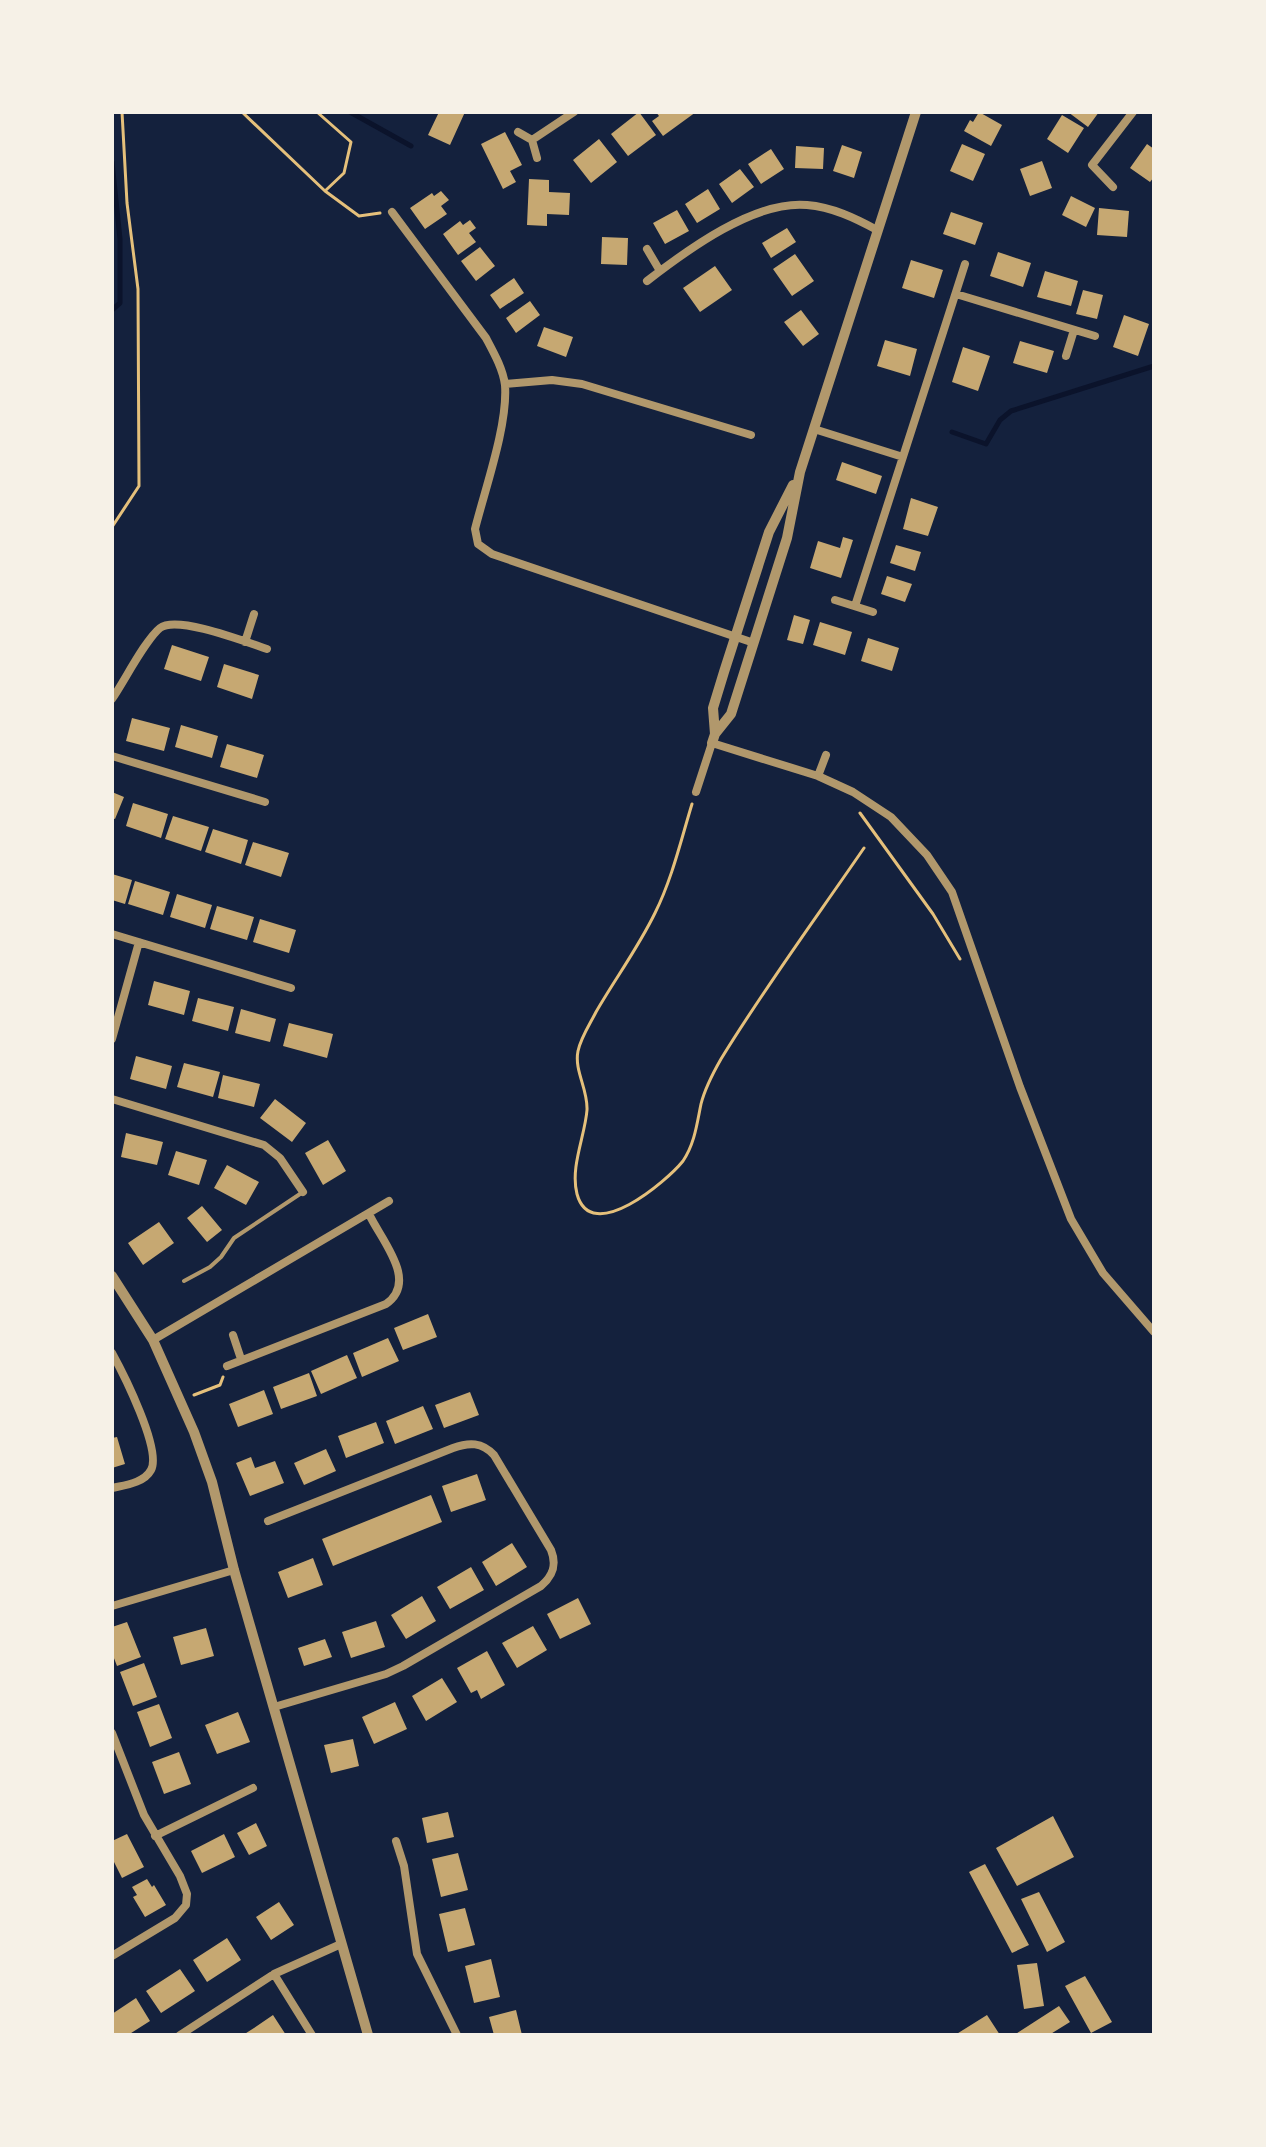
<svg xmlns="http://www.w3.org/2000/svg" width="1266" height="2147" font-family="'Archivo Narrow',sans-serif">
<rect width="100%" height="100%" fill="#14213d"/>
<g fill="none" stroke-linecap="round" stroke-linejoin="round">
<path stroke="#0b132b" stroke-width="5" d="M 350,112 L 411,146
M 112,162 L 120,239 L 120,303 L 112,310
M 952,432 L 986,444 L 1000,420 L 1011,411 L 1154,366"/>
</g>
<path fill="#c6a872" d="M 439,112 L 465,112 L 450,145 L 428,135 Z
M 639,112 L 656,135 L 628,156 L 611,134 Z
M 656,112 L 696,112 L 663,136 L 652,121 L 659,116 Z
M 979,112 L 1002,125 L 991,146 L 964,131 L 970,120 L 973,122 Z
M 1068,112 L 1099,112 L 1088,127 Z
M 1062,115 L 1084,128 L 1068,153 L 1047,139 Z
M 505,132 L 522,165 L 510,171 L 516,182 L 503,189 L 481,144 Z
M 599,139 L 617,162 L 591,183 L 573,160 Z
M 962,144 L 985,154 L 973,181 L 950,171 Z
M 1147,144 L 1154,149 L 1154,177 L 1150,182 L 1130,168 Z
M 842,145 L 862,152 L 854,178 L 833,171 Z
M 796,146 L 824,148 L 823,169 L 795,168 Z
M 771,149 L 784,169 L 761,184 L 748,164 Z
M 1042,161 L 1052,188 L 1030,196 L 1020,169 Z
M 740,169 L 754,187 L 732,203 L 719,184 Z
M 529,179 L 549,180 L 549,192 L 570,193 L 569,215 L 547,214 L 547,226 L 527,225 Z
M 708,189 L 720,209 L 697,223 L 685,204 Z
M 441,191 L 449,200 L 441,206 L 447,214 L 425,229 L 410,208 L 432,193 L 434,196 Z
M 1071,196 L 1095,208 L 1086,227 L 1062,215 Z
M 1099,208 L 1129,211 L 1127,237 L 1097,235 Z
M 677,210 L 689,231 L 665,244 L 653,223 Z
M 951,212 L 983,223 L 975,245 L 943,234 Z
M 470,220 L 476,228 L 469,233 L 476,242 L 458,255 L 443,234 L 460,221 L 463,225 Z
M 787,228 L 796,242 L 771,258 L 762,243 Z
M 602,237 L 628,238 L 627,265 L 601,264 Z
M 480,247 L 495,266 L 476,281 L 461,261 Z
M 998,252 L 1031,263 L 1023,287 L 990,276 Z
M 795,254 L 814,281 L 792,296 L 773,269 Z
M 911,260 L 943,270 L 934,298 L 902,288 Z
M 715,266 L 732,290 L 700,312 L 683,288 Z
M 1045,271 L 1078,281 L 1071,306 L 1037,297 Z
M 514,278 L 524,293 L 500,309 L 490,295 Z
M 1083,290 L 1103,295 L 1097,319 L 1076,314 Z
M 530,301 L 540,315 L 516,333 L 506,318 Z
M 801,310 L 819,334 L 803,346 L 784,322 Z
M 1124,315 L 1149,324 L 1138,356 L 1113,347 Z
M 544,327 L 573,337 L 566,357 L 537,346 Z
M 885,340 L 917,349 L 910,376 L 877,366 Z
M 1020,341 L 1054,351 L 1047,373 L 1013,363 Z
M 963,347 L 990,356 L 978,391 L 952,382 Z
M 842,462 L 882,476 L 876,494 L 836,480 Z
M 911,498 L 938,507 L 928,536 L 903,529 Z
M 843,537 L 853,540 L 841,578 L 810,568 L 818,541 L 840,548 Z
M 896,545 L 921,552 L 915,571 L 890,563 Z
M 887,576 L 912,584 L 905,602 L 881,594 Z
M 794,615 L 810,620 L 803,644 L 787,640 Z
M 820,622 L 852,632 L 845,655 L 813,645 Z
M 868,638 L 899,648 L 892,671 L 861,661 Z
M 172,645 L 209,657 L 201,681 L 164,669 Z
M 224,664 L 259,675 L 252,699 L 217,687 Z
M 132,718 L 170,728 L 164,751 L 126,741 Z
M 181,725 L 218,736 L 212,758 L 175,747 Z
M 227,744 L 264,755 L 257,778 L 220,767 Z
M 112,792 L 124,797 L 115,819 L 112,818 Z
M 133,803 L 168,814 L 161,838 L 126,826 Z
M 173,816 L 209,827 L 201,851 L 165,839 Z
M 213,829 L 248,840 L 241,864 L 205,852 Z
M 253,842 L 289,853 L 281,877 L 245,865 Z
M 112,874 L 132,880 L 125,904 L 112,900 Z
M 135,881 L 170,892 L 163,915 L 128,904 Z
M 177,894 L 212,905 L 205,928 L 170,917 Z
M 217,906 L 254,917 L 247,940 L 210,929 Z
M 260,919 L 296,930 L 289,953 L 253,942 Z
M 154,981 L 190,991 L 184,1015 L 148,1005 Z
M 198,998 L 234,1007 L 228,1031 L 192,1021 Z
M 241,1009 L 276,1019 L 270,1042 L 235,1033 Z
M 289,1023 L 333,1034 L 327,1058 L 283,1046 Z
M 136,1056 L 172,1066 L 166,1089 L 130,1079 Z
M 184,1063 L 220,1072 L 213,1097 L 177,1087 Z
M 223,1075 L 260,1084 L 254,1107 L 218,1098 Z
M 275,1099 L 306,1123 L 292,1142 L 260,1118 Z
M 126,1133 L 163,1142 L 157,1165 L 121,1157 Z
M 328,1140 L 346,1171 L 323,1185 L 305,1153 Z
M 176,1151 L 207,1160 L 199,1185 L 168,1175 Z
M 227,1165 L 259,1182 L 246,1205 L 214,1188 Z
M 202,1206 L 222,1230 L 207,1242 L 187,1218 Z
M 159,1222 L 174,1243 L 143,1265 L 128,1243 Z
M 428,1314 L 437,1337 L 403,1350 L 394,1328 Z
M 388,1338 L 399,1361 L 362,1377 L 353,1353 Z
M 347,1355 L 357,1378 L 321,1394 L 311,1371 Z
M 309,1373 L 317,1396 L 281,1409 L 273,1387 Z
M 264,1390 L 273,1414 L 238,1427 L 229,1404 Z
M 470,1392 L 479,1415 L 444,1428 L 435,1405 Z
M 423,1406 L 433,1429 L 395,1444 L 386,1421 Z
M 376,1422 L 384,1443 L 346,1458 L 338,1436 Z
M 117,1437 L 125,1464 L 112,1468 L 112,1438 Z
M 326,1449 L 336,1471 L 304,1485 L 294,1463 Z
M 251,1457 L 255,1468 L 275,1461 L 284,1483 L 250,1496 L 236,1463 Z
M 477,1474 L 486,1500 L 451,1512 L 442,1486 Z
M 431,1495 L 442,1522 L 333,1566 L 322,1539 Z
M 512,1543 L 527,1567 L 496,1586 L 482,1562 Z
M 313,1558 L 323,1585 L 288,1598 L 278,1572 Z
M 471,1567 L 484,1590 L 450,1609 L 437,1587 Z
M 422,1596 L 436,1621 L 406,1639 L 391,1615 Z
M 578,1598 L 591,1624 L 560,1639 L 547,1614 Z
M 376,1621 L 385,1647 L 351,1658 L 342,1632 Z
M 127,1622 L 141,1657 L 117,1666 L 112,1653 L 112,1627 Z
M 533,1626 L 547,1650 L 517,1668 L 502,1643 Z
M 206,1628 L 214,1656 L 181,1665 L 173,1637 Z
M 325,1639 L 332,1657 L 304,1666 L 298,1648 Z
M 487,1651 L 505,1685 L 481,1699 L 477,1690 L 471,1693 L 457,1668 Z
M 144,1663 L 157,1697 L 133,1706 L 120,1672 Z
M 442,1678 L 457,1702 L 426,1721 L 412,1696 Z
M 395,1702 L 407,1729 L 374,1744 L 362,1717 Z
M 159,1704 L 172,1738 L 150,1747 L 137,1712 Z
M 238,1712 L 250,1742 L 217,1754 L 205,1725 Z
M 353,1739 L 359,1766 L 331,1773 L 324,1745 Z
M 179,1752 L 191,1784 L 164,1794 L 152,1762 Z
M 448,1812 L 454,1837 L 427,1843 L 422,1818 Z
M 1053,1816 L 1074,1857 L 1017,1886 L 996,1848 Z
M 256,1823 L 267,1846 L 249,1855 L 237,1833 Z
M 127,1834 L 144,1867 L 122,1878 L 112,1858 L 112,1841 Z
M 224,1834 L 235,1857 L 202,1873 L 191,1851 Z
M 458,1853 L 468,1890 L 441,1897 L 432,1859 Z
M 985,1864 L 1029,1945 L 1012,1953 L 969,1872 Z
M 147,1879 L 152,1887 L 154,1885 L 166,1905 L 145,1917 L 133,1897 L 137,1895 L 132,1887 Z
M 1039,1892 L 1065,1942 L 1047,1952 L 1021,1899 Z
M 279,1902 L 294,1925 L 271,1940 L 256,1917 Z
M 465,1908 L 475,1945 L 448,1952 L 439,1914 Z
M 227,1938 L 241,1960 L 207,1982 L 193,1960 Z
M 491,1959 L 500,1997 L 474,2003 L 465,1966 Z
M 1037,1963 L 1044,2006 L 1024,2009 L 1017,1965 Z
M 180,1969 L 195,1991 L 161,2013 L 146,1991 Z
M 1085,1976 L 1112,2022 L 1091,2033 L 1065,1986 Z
M 136,1998 L 150,2021 L 128,2035 L 112,2035 L 112,2014 Z
M 1059,2006 L 1070,2022 L 1049,2035 L 1014,2035 Z
M 516,2010 L 522,2035 L 494,2035 L 489,2017 Z
M 273,2015 L 286,2035 L 243,2035 L 254,2028 Z
M 987,2015 L 1000,2035 L 955,2035 Z"/>
<g fill="none" stroke-linecap="round" stroke-linejoin="round">
<path stroke="#e5c07b" stroke-width="3" d="M 242,112 L 325,191 L 359,216 L 380,213
M 317,112 L 351,142 L 344,173 L 325,191
M 112,527 L 139,486 L 138,289 L 127,203 L 122,112
M 692,804 C 681,840 672,879 655,913 C 638,948 615,979 596,1012 C 590,1024 581,1037 578,1051 C 574,1071 588,1089 587,1110 C 585,1136 570,1167 577,1194 C 591,1246 667,1181 683,1161 C 695,1143 697,1123 701,1104 C 705,1088 713,1073 721,1059 C 765,987 816,918 864,848
M 860,813 L 933,914 L 960,959
M 194,1395 L 220,1385 L 223,1377"/>
<path stroke="#b1986c" stroke-width="4" d="M 184,1281 L 210,1267 L 221,1257 L 234,1238 L 303,1192"/>
<path stroke="#b1986c" stroke-width="8" d="M 518,132 L 532,140 L 537,158
M 532,140 L 574,112
M 1113,187 L 1092,165 L 1133,112
M 392,212 L 486,338 C 494,353 503,369 505,385 C 508,425 485,489 475,529 L 478,544 L 492,554 L 754,643
M 647,249 L 660,271
M 647,281 C 687,250 755,200 807,205 C 832,207 855,218 877,230
M 956,294 L 1095,336
M 1066,356 L 1074,330
M 505,384 L 552,380 L 582,384 L 751,435
M 814,429 L 903,457
M 835,600 L 873,612
M 855,606 L 965,264
M 245,642 L 254,614
M 112,699 C 124,682 145,640 160,628 C 177,615 246,642 267,649
M 112,756 L 265,802
M 818,776 L 826,755
M 696,792 L 712,743 L 818,776 L 853,792 L 891,817 L 927,855 L 952,892 L 1020,1087 L 1071,1219 L 1103,1273 L 1154,1332
M 112,934 L 291,988
M 112,1039 L 139,942
M 112,1099 L 264,1145 L 280,1158 L 303,1192
M 233,1335 L 241,1359
M 153,1340 L 389,1201
M 112,1353 C 123,1373 162,1450 151,1470 C 144,1483 125,1485 112,1488
M 227,1366 L 386,1304 C 419,1281 381,1240 369,1214
M 268,1521 L 453,1448 C 469,1442 482,1442 494,1455 L 551,1550 C 557,1565 553,1576 541,1586 L 403,1666 L 386,1674 L 274,1707
M 112,1606 L 234,1570
M 112,1733 L 144,1815 L 180,1876 L 187,1894 L 186,1905 L 175,1918 L 112,1956
M 155,1836 L 253,1788
M 396,1841 L 404,1866 L 417,1954 L 457,2035
M 274,1974 L 312,2035
M 180,2035 L 274,1974 L 341,1944"/>
<path stroke="#b1986c" stroke-width="10" d="M 715,734 L 731,714 L 787,538 L 800,472 L 916,112
M 712,743 L 715,734 L 713,708 L 724,672 L 769,532 L 793,485
M 112,1276 L 153,1340 L 194,1432 L 212,1482 L 234,1570 L 368,2035"/>
</g>
<rect width="1266" height="2147" fill="none" stroke="#f6f1e7" stroke-width="228"/>
</svg>
